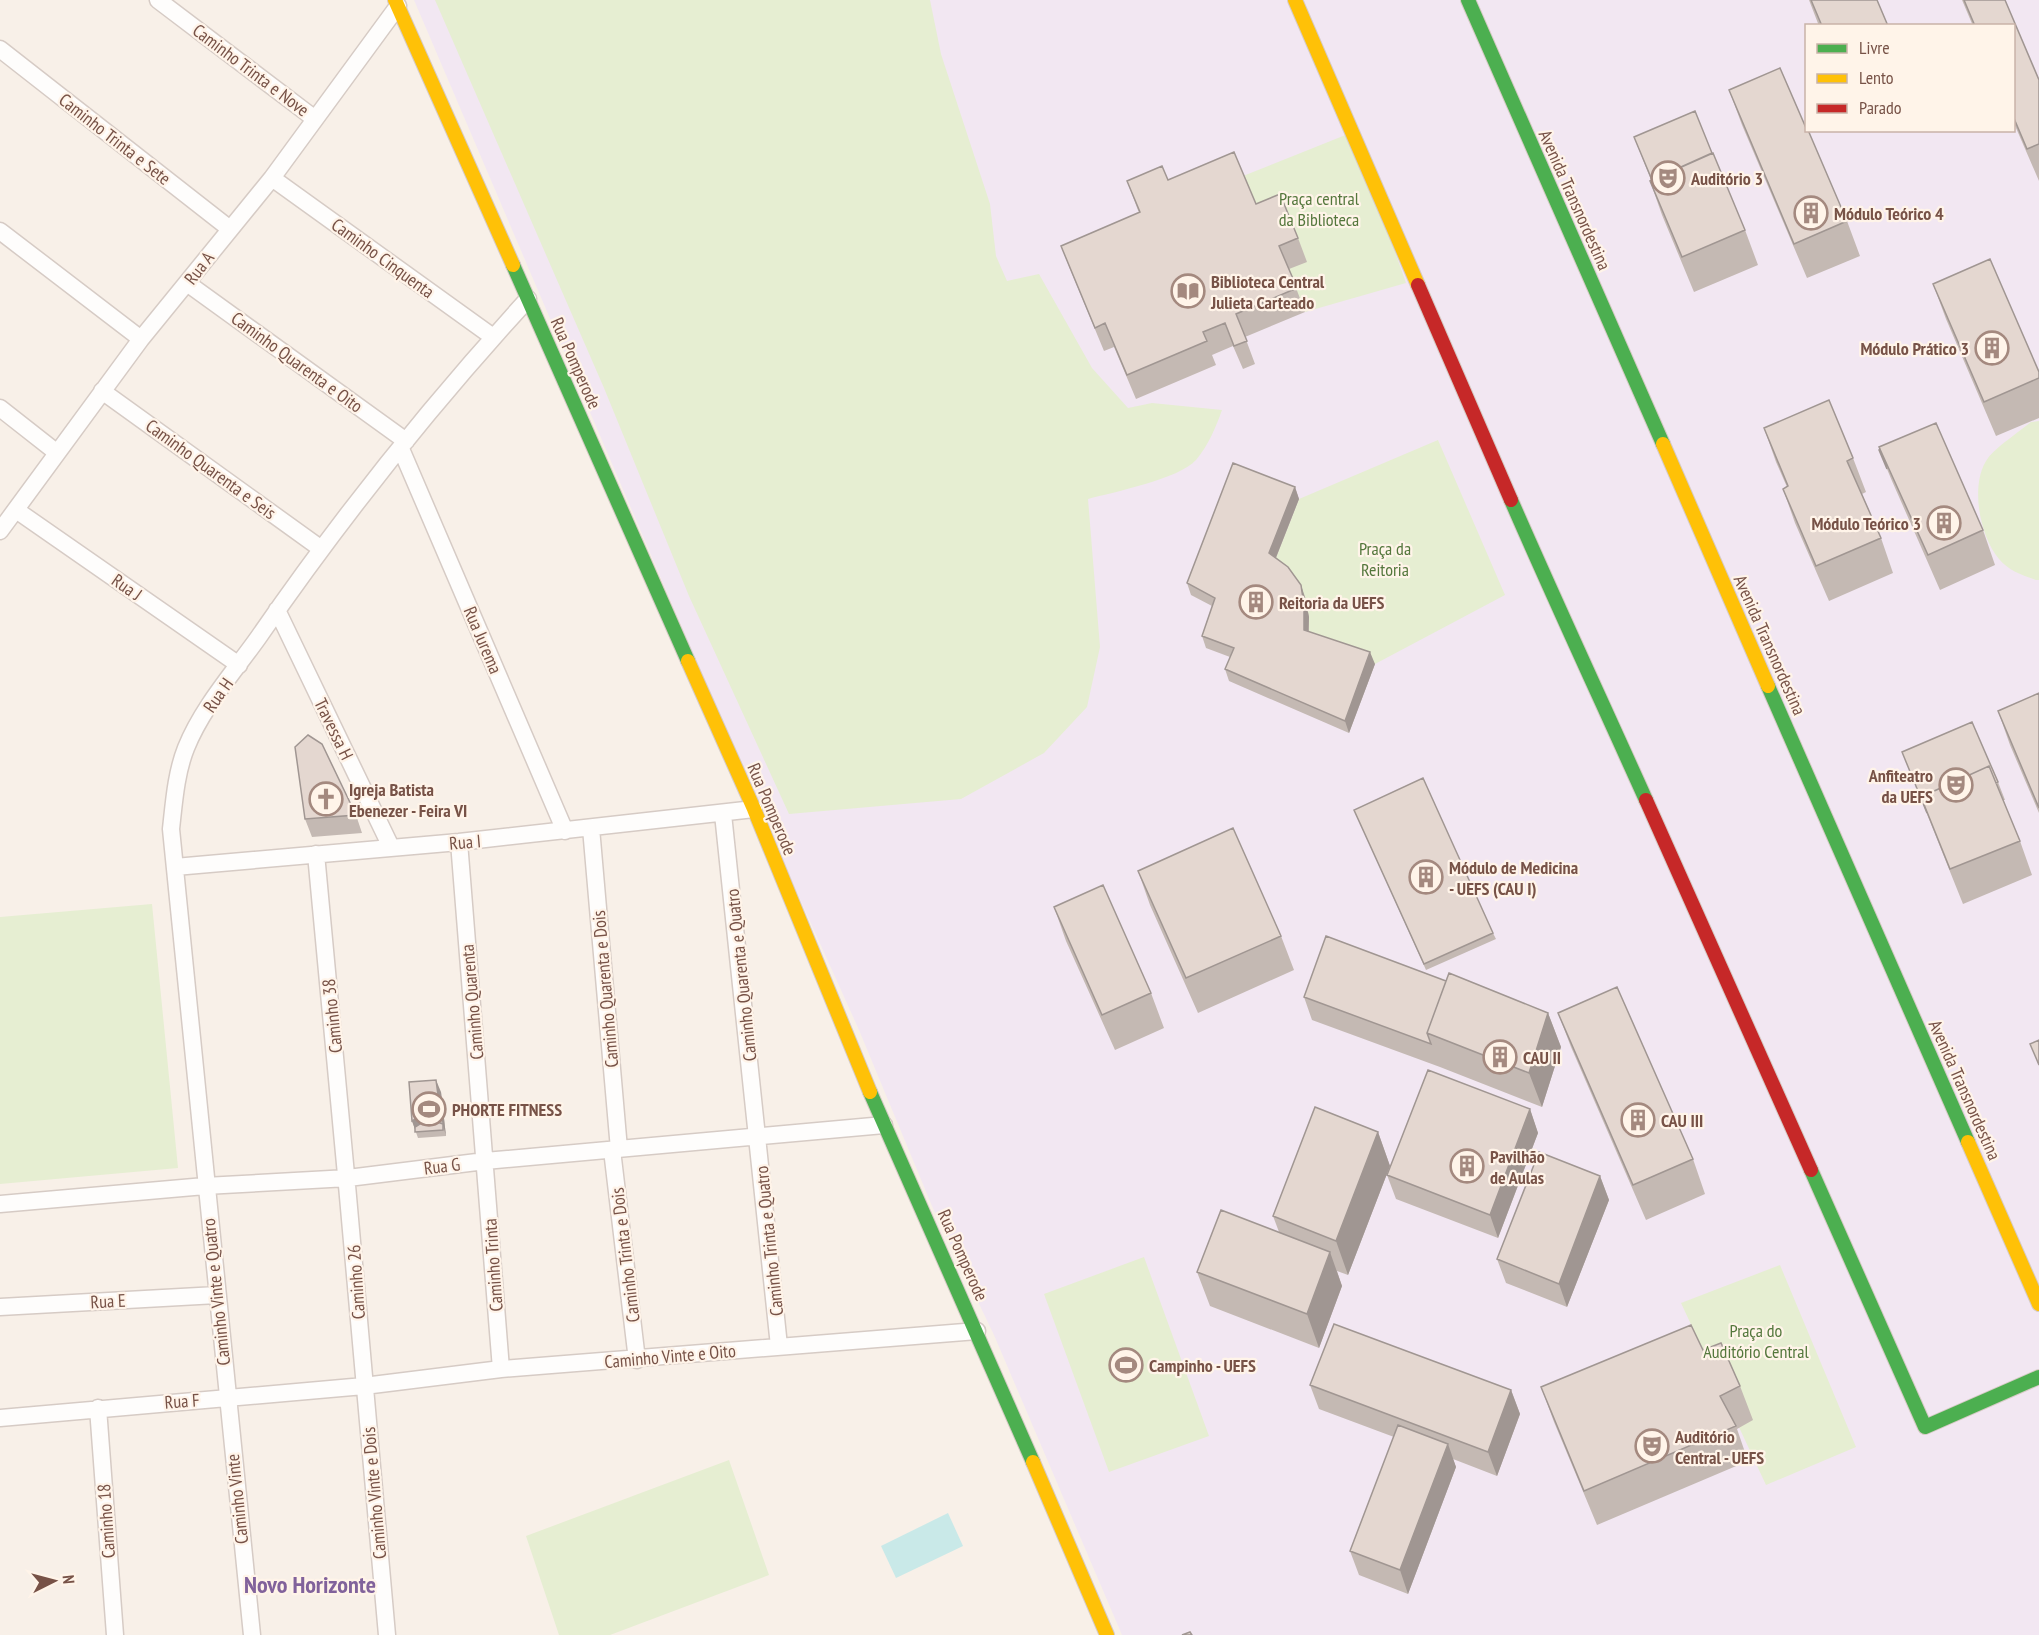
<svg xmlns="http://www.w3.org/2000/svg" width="2039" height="1635" font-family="'PT Sans Narrow',sans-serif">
<rect width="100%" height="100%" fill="#f8f0e8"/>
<path fill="#f2e7f2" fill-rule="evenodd" d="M 414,0 L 2039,0 L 2039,1635 L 1122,1635 L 994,1335 L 932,1206 L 859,1030 L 759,808 ZM 1806,26 L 2014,26 L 2014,130 L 1806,130 Z"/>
<path fill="#e6eed2" d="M 435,0 L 930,0 L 941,54 L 990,204 L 996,256 L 1007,281 L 1039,274 L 1092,368 L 1128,408 L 1152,403 L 1222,410 C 1216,427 1208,446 1196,460 C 1179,479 1114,492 1088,499 L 1100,647 L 1087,707 L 1044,753 L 961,799 L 789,814 L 689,596 L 604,388 Z
M 1353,132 L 1406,283 L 1305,312 L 1243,176 Z
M 2039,421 L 2039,580 L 2036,580 C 2022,575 2009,571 1999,559 C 1980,537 1969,484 1988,458 C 1995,448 2020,431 2031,422 Z
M 1438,440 L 1505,595 L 1375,664 L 1308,642 C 1311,598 1306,593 1273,565 L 1299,499 Z
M 152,904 L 178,1168 L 0,1184 L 0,917 Z
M 1144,1257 L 1209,1436 L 1109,1472 L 1044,1294 Z
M 1780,1265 L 1856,1447 L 1766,1485 L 1681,1303 Z
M 729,1460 L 769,1575 L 610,1635 L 559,1635 L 526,1536 Z"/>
<path fill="#c9e9e8" d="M 948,1513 L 963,1546 L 896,1578 L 881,1546 Z"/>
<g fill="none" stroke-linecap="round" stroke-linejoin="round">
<g stroke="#d6cbc5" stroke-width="19">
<path id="street" d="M 158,0 L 315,119
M 0,49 L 230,229
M 272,178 L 493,337
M 0,231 L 141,339
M 187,283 L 406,441
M 102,391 L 320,548
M 0,408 L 56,452
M 401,449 L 565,831
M 16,510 L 239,665
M 0,531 L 141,339 L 272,178 L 398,6
M 277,610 L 391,847
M 723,814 L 779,1346
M 591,828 L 619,1149
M 459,842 L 501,1369
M 316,854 C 342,1114 363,1375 387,1635
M 175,867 L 459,842 L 754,809
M 612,1150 L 637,1360
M 0,1204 L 205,1186 L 348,1178 L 485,1161 L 884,1125
M 0,1307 L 217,1295
M 98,1408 L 115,1635
M 0,1418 L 364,1386 L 501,1369 L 977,1331
M 252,1635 L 171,829 C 174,802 176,773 186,748 C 202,708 233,673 258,638 C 340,519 431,405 528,299"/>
</g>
<g stroke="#d6cbc5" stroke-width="16">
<path id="fast" d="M 1468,0 L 1663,444
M 513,265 L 688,661
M 1511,500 C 1555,601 1601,700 1646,800
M 1768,686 L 1968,1142
M 870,1092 L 1033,1462
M 1811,1170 L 1925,1427 L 2039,1377"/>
</g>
<g stroke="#d6cbc5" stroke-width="16">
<path id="slow" d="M 395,0 L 513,265
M 1295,0 L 1418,285
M 1663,444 L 1768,686
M 688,661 L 754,809 L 870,1092
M 1968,1142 L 2039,1304
M 1033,1462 L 1107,1635"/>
</g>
<g stroke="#d6cbc5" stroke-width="16">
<path id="jam" d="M 1418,285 L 1511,500
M 1646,800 L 1811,1170"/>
</g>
<use href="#street" stroke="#fefdfc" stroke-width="16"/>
<use href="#fast" stroke="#4caf50" stroke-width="14"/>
<use href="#slow" stroke="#ffc107" stroke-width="14"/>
<use href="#jam" stroke="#c62828" stroke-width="14"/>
</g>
<path fill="#c4b9b3" d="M 1809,0 L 1877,0 L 1888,26 L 1819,26 Z
M 1962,0 L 2005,0 L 2039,80 L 2039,181 L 2013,121 L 2013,26 L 1973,26 Z
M 1729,90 L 1847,221 L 1860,256 L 1807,278 L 1742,125 Z
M 1634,137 L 1712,153 L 1745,230 L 1758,265 L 1694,292 L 1662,215 L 1650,181 L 1651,180 Z
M 1168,180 L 1256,204 L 1298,238 L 1307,262 L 1289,269 L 1305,312 L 1245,337 L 1255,364 L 1243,369 L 1233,346 L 1212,355 L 1216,365 L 1136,399 L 1114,347 L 1104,351 L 1070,269 L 1061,246 L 1139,213 L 1127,181 Z
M 1933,284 L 2039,372 L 2039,418 L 1996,436 L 1946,319 Z
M 1764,428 L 1853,458 L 1866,492 L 1862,494 L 1881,538 L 1893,573 L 1829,601 L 1795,523 L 1783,489 L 1787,487 L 1776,462 Z
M 1879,450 L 1983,530 L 1995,565 L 1940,590 L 1892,481 Z
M 1295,487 L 1299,499 L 1276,558 L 1305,597 L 1309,617 L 1309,632 L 1375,664 L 1349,733 L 1229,681 L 1225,669 L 1230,657 L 1206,648 L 1202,636 L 1212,606 L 1191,595 L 1187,583 Z
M 2039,693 L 2039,813 L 2010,745 L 1998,711 Z
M 1902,752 L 1998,782 L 2005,800 L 2003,800 L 2020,841 L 2032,875 L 1963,904 Z
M 1354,810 L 1493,933 L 1496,939 L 1426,970 Z
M 356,815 L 362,833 L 312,837 L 305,819 Z
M 1138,871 L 1281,936 L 1294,970 L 1198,1013 L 1150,905 Z
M 1054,907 L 1151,993 L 1164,1028 L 1115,1050 L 1066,941 Z
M 1446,981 L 1548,1013 L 1561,1047 L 1542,1107 L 1440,1067 L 1312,1020 L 1304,997 Z
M 1558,1013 L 1693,1159 L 1705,1194 L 1646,1220 L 1571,1047 Z
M 441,1092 L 446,1136 L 418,1138 L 412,1121 Z
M 1530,1109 L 1538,1133 L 1498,1238 L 1396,1199 L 1387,1175 Z
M 1378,1132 L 1390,1166 L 1348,1275 L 1337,1271 L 1342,1286 L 1319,1348 L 1210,1306 L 1197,1272 L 1279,1232 L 1273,1216 Z
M 1600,1176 L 1609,1200 L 1567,1307 L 1506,1283 L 1497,1259 Z
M 1703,1350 L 1740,1386 L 1753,1420 L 1737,1429 L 1748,1461 L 1597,1525 L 1554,1422 L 1541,1387 Z
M 1310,1385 L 1511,1390 L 1520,1414 L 1497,1476 L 1453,1459 L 1456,1467 L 1408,1594 L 1359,1575 L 1350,1551 L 1394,1437 L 1319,1409 Z"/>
<path fill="#a09692" d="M 1295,487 L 1299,499 L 1273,565 L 1269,553 Z
M 1301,585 L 1305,597 L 1309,617 L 1308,642 L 1304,630 Z
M 1370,652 L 1375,664 L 1349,733 L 1345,721 Z
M 1548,1013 L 1561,1047 L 1542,1107 L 1529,1073 Z
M 436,1080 L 441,1092 L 446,1136 L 441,1118 Z
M 1530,1109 L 1538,1133 L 1498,1238 L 1490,1215 Z
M 426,1113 L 430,1125 L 416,1132 L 412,1121 Z
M 1378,1132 L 1390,1166 L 1348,1275 L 1336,1241 Z
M 1600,1176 L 1609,1200 L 1567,1307 L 1559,1284 Z
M 1330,1252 L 1342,1286 L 1319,1348 L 1307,1314 Z
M 1511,1390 L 1520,1414 L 1497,1476 L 1488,1452 Z
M 1448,1444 L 1456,1467 L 1408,1594 L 1400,1570 Z"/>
<path fill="#e4d7d0" stroke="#a09692" stroke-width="1.5" d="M 1811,0 L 1877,0 L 1888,26 L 1822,26 Z
M 1964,0 L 2005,0 L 2039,80 L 2039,144 L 2027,149 L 2013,116 L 2013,26 L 1975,26 Z
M 1780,68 L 1806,128 L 1806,130 L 1808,130 L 1847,221 L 1794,244 L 1729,90 Z
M 1695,111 L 1712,153 L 1652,180 L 1634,137 Z
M 1234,152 L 1256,204 L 1280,194 L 1298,238 L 1279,246 L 1297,288 L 1236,314 L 1247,341 L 1234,346 L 1225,323 L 1203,332 L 1207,341 L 1127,375 L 1105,323 L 1095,328 L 1061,246 L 1140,212 L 1127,181 L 1162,166 L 1168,180 Z
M 1713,153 L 1745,230 L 1682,257 L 1650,181 Z
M 1990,259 L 2039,372 L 2039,378 L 1984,402 L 1933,284 Z
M 1829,400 L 1853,458 L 1847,461 L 1881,538 L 1816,566 L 1783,489 L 1788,486 L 1764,428 Z
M 1936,423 L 1983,530 L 1928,555 L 1879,447 Z
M 1880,449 L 1887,469 L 1879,450 Z
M 1233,463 L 1295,487 L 1269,553 L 1288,567 L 1301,585 L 1304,606 L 1304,630 L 1370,652 L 1345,721 L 1225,669 L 1234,648 L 1202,636 L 1215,598 L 1187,583 Z
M 2039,693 L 2039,808 L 1998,711 Z
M 1972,722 L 1998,782 L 1996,783 L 1989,766 L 1921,797 L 1927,813 L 1902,752 Z
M 308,735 L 322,744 L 356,815 L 305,819 L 295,747 Z
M 1989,766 L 2020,841 L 1950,869 L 1921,797 Z
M 1423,778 L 1493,933 L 1424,964 L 1354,810 Z
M 1233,828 L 1281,936 L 1186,978 L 1138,871 Z
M 1103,885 L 1151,993 L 1102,1015 L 1054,907 Z
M 1326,936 L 1446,981 L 1427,1033 L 1431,1044 L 1304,997 Z
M 1449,973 L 1548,1013 L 1529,1073 L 1427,1033 Z
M 1617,987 L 1693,1159 L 1633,1185 L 1558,1013 Z
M 2039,1040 L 2039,1065 L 2030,1044 Z
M 1428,1070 L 1530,1109 L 1490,1215 L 1387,1175 Z
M 436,1080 L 441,1118 L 426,1113 L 412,1121 L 409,1082 Z
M 1315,1107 L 1378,1132 L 1336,1241 L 1273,1216 Z
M 428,1119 L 443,1124 L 443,1130 L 415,1132 L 415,1127 Z
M 1539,1152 L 1600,1176 L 1559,1284 L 1497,1259 Z
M 1221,1210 L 1330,1252 L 1307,1314 L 1197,1272 Z
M 1334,1324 L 1511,1390 L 1488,1452 L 1310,1385 Z
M 1691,1325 L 1703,1350 L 1721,1343 L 1740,1386 L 1720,1396 L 1736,1426 L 1584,1491 L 1541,1387 Z
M 1398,1425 L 1448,1444 L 1400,1570 L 1350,1551 Z
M 1190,1632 L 1192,1635 L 1182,1635 Z"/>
<defs>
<g id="theatre-ring" transform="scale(1.725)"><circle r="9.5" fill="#fff4e9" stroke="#a4897f" stroke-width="1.5"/><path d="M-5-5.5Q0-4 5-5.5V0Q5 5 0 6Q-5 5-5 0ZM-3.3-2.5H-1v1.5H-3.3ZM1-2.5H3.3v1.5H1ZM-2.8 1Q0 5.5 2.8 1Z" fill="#a4897f"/></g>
<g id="building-ring" transform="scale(1.725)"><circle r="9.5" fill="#fff4e9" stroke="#a4897f" stroke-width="1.5"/><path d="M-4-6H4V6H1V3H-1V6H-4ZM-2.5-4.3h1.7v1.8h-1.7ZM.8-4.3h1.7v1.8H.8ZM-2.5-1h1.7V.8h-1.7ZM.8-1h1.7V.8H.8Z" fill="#a4897f"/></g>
<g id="library-ring" transform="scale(1.725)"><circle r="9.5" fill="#fff4e9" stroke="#a4897f" stroke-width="1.5"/><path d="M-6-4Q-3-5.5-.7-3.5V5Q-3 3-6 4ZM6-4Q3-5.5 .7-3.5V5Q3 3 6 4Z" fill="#a4897f"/></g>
<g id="church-ring" transform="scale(1.725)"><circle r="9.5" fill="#fff4e9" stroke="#a4897f" stroke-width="1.5"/><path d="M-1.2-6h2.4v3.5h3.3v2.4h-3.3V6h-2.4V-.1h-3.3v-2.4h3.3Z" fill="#a4897f"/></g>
<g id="stadium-ring" transform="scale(1.725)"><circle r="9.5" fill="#fff4e9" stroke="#a4897f" stroke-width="1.5"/><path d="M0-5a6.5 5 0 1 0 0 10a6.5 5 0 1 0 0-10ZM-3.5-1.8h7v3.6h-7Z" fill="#a4897f"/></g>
</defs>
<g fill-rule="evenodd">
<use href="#theatre-ring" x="1668" y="178"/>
<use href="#building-ring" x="1811" y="213"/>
<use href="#library-ring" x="1188" y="291"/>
<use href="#building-ring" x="1992" y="348"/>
<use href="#building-ring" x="1944" y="523"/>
<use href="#building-ring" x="1256" y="602"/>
<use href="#theatre-ring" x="1956" y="785"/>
<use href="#church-ring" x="326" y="799"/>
<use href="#building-ring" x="1426" y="877"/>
<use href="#building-ring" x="1500" y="1057"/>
<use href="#stadium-ring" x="429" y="1109"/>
<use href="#building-ring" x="1638" y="1120"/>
<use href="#building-ring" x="1467" y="1166"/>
<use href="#stadium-ring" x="1126" y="1365"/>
<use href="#theatre-ring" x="1652" y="1446"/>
</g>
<g text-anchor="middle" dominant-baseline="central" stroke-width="4.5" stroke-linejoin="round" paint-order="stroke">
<g font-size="18" fill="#775247" stroke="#fff4e9">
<text transform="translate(251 70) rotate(37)">Caminho Trinta e Nove</text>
<text transform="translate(115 139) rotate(38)">Caminho Trinta e Sete</text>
<text transform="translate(1575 200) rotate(66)">Avenida Transnordestina</text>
<text transform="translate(383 258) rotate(36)">Caminho Cinquenta</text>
<text transform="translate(199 268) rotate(-52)">Rua A</text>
<text transform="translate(297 362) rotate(36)">Caminho Quarenta e Oito</text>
<text transform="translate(576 363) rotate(66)">Rua Pomperode</text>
<text transform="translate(211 469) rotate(36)">Caminho Quarenta e Seis</text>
<text transform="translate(127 587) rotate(35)">Rua J</text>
<text transform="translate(483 640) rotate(67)">Rua Jurema</text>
<text transform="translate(1770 645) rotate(66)">Avenida Transnordestina</text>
<text transform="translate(218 695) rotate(-55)">Rua H</text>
<text transform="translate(334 729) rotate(64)">Travessa H</text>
<text transform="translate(772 809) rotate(67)">Rua Pomperode</text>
<text transform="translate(465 842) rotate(-5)">Rua I</text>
<text transform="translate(741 975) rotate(-96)">Caminho Quarenta e Quatro</text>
<text transform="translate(605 989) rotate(-95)">Caminho Quarenta e Dois</text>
<text transform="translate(472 1002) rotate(-95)">Caminho Quarenta</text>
<text transform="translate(332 1016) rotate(-96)">Caminho 38</text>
<text transform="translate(1965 1090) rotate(66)">Avenida Transnordestina</text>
<text transform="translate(442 1166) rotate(-7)">Rua G</text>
<text transform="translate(769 1241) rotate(-96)">Caminho Trinta e Quatro</text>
<text transform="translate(625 1255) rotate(-97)">Caminho Trinta e Dois</text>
<text transform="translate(963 1255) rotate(66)">Rua Pomperode</text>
<text transform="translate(493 1265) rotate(-94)">Caminho Trinta</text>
<text transform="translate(356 1282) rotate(-94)">Caminho 26</text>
<text transform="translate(216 1292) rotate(-96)">Caminho Vinte e Quatro</text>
<text transform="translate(108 1301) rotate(-3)">Rua E</text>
<text transform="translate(670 1356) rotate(-5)">Caminho Vinte e Oito</text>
<text transform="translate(182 1401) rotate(-4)">Rua F</text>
<text transform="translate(374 1493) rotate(-95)">Caminho Vinte e Dois</text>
<text transform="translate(237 1499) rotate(-96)">Caminho Vinte</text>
<text transform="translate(106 1521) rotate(-94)">Caminho 18</text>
</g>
<g font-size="18" font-weight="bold" fill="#775247" stroke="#fff4e9" text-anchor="start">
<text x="1691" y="178">Auditório 3</text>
<text x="1834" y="213">Módulo Teórico 4</text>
<text x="1211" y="281">Biblioteca Central<tspan x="1211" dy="21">Julieta Carteado</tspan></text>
<text x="1969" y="348" text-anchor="end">Módulo Prático 3</text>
<text x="1921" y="523" text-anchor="end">Módulo Teórico 3</text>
<text x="1279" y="602">Reitoria da UEFS</text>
<text x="1933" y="775" text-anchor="end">Anfiteatro<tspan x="1933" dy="21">da UEFS</tspan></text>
<text x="349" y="789">Igreja Batista<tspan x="349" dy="21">Ebenezer - Feira VI</tspan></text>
<text x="1449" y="867">Módulo de Medicina<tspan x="1449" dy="21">- UEFS (CAU I)</tspan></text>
<text x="1523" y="1057">CAU II</text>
<text x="452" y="1109">PHORTE FITNESS</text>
<text x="1661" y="1120">CAU III</text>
<text x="1490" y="1156">Pavilhão<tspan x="1490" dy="21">de Aulas</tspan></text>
<text x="1149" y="1365">Campinho - UEFS</text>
<text x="1675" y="1436">Auditório<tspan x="1675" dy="21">Central - UEFS</tspan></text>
</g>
<g font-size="18" fill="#54773c" stroke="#fff4e9">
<text x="1319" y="198">Praça central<tspan x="1319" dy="21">da Biblioteca</tspan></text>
<text x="1385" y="548">Praça da<tspan x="1385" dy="21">Reitoria</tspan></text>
<text x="1756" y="1330">Praça do<tspan x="1756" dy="21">Auditório Central</tspan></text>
</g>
<g font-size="24" font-weight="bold" fill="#81629b" stroke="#fff4e9">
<text x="310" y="1584">Novo Horizonte</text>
</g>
</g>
<rect x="1805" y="24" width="210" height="108" fill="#fff4e9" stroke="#c9b3a8" stroke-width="1.5"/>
<rect x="1817" y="44" width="30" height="9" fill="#4caf50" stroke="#c9b3a8" stroke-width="1.5"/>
<text x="1859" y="54" font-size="18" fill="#775247">Livre</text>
<rect x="1817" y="74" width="30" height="9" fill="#ffc107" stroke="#c9b3a8" stroke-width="1.5"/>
<text x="1859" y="84" font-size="18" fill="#775247">Lento</text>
<rect x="1817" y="104" width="30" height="9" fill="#c62828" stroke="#c9b3a8" stroke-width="1.5"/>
<text x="1859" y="114" font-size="18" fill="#775247">Parado</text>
<g transform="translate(54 1581) rotate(84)" stroke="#fff4e9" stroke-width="4.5" paint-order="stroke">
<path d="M0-4.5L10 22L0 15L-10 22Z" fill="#775247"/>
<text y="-9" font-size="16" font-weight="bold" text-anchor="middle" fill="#775247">N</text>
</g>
</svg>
